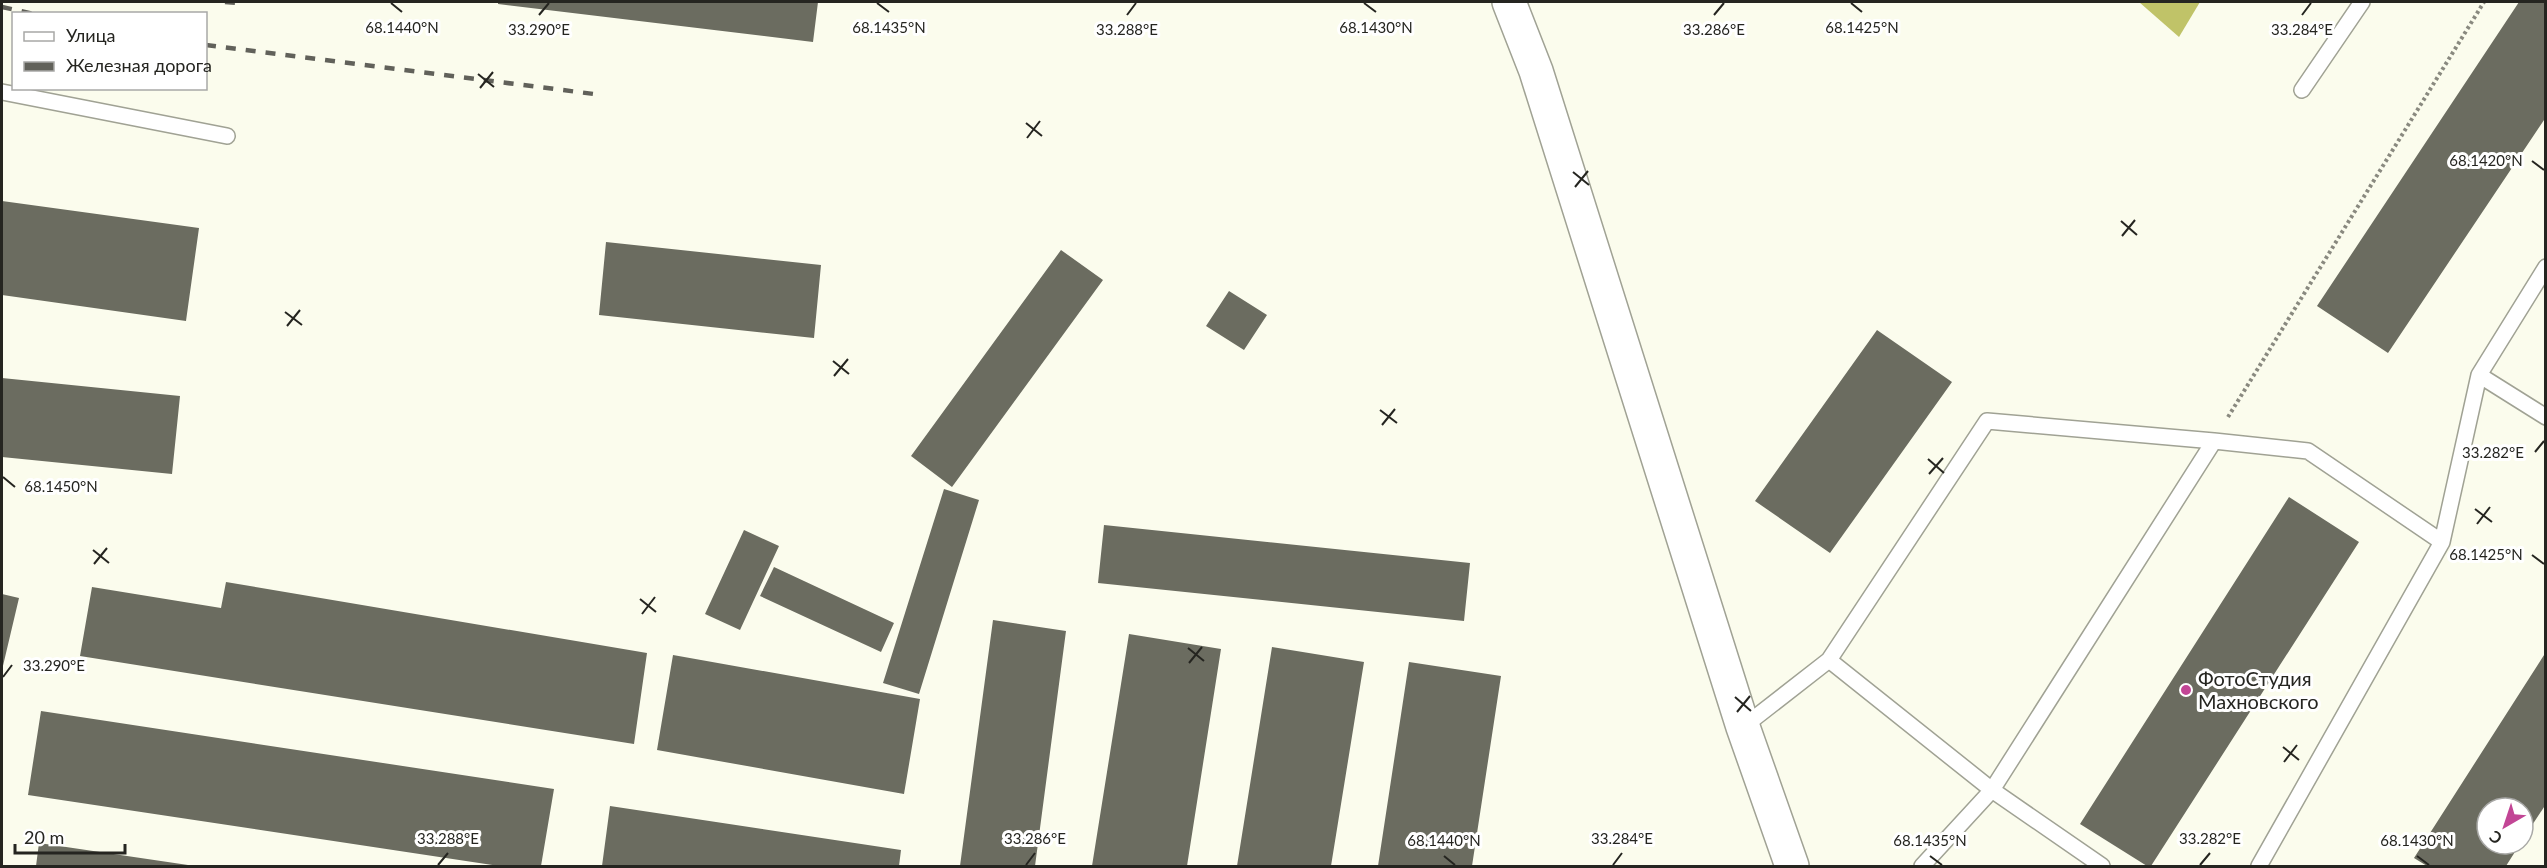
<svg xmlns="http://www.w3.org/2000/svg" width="2547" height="868" font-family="Lato,sans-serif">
<rect width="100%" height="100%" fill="#fbfced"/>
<path fill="#c0c368" d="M 2139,2 L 2200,2 L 2179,37 Z"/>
<path fill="#6b6c60" d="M 498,2 L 818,2 L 813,42 L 498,4 Z
M 2519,2 L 2546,2 L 2546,117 L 2388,353 L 2317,306 Z
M 2,201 L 199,228 L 186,321 L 2,295 Z
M 606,242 L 821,265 L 814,338 L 599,315 Z
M 1061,250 L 1103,280 L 952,487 L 911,456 Z
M 1229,291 L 1267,315 L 1244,350 L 1206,326 Z
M 1877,330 L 1952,382 L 1830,553 L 1755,501 Z
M 2,378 L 180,396 L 172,474 L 2,457 Z
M 944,489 L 979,500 L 919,694 L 883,683 Z
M 2289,497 L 2359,542 L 2151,866 L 2147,866 L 2080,824 Z
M 1104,525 L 1470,563 L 1464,621 L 1098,583 Z
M 744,530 L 779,546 L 740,630 L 705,614 Z
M 774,567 L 894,623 L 881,652 L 760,596 Z
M 226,582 L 647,653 L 634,744 L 80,656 L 92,587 L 221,608 Z
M 2,594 L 19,598 L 2,670 Z
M 993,620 L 1066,631 L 1035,866 L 960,866 Z
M 1129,634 L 1221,649 L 1187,866 L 1092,866 Z
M 1272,647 L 1364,662 L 1331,866 L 1237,866 Z
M 2546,652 L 2546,804 L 2523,839 L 2523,808 L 2487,808 L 2487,844 L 2520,844 L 2506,866 L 2427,866 L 2414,858 Z
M 673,655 L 920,699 L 904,794 L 657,750 Z
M 1409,662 L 1501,676 L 1472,866 L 1378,866 Z
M 41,711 L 554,789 L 541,866 L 499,866 L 28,795 Z
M 610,806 L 901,850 L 899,866 L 602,866 Z
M 39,843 L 188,865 L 188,866 L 36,866 Z"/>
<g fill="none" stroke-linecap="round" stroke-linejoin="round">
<g stroke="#a0a294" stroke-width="18">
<path id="lane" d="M 2302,90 L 2362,2
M 2,92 L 227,136
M 2479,375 L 2546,267
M 1829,660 L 1987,421 L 2214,441
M 1743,727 L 1829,660 L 1992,790 L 2102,866
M 1922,866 L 1992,790 L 2214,441 L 2308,451 L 2442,542
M 2259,866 L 2442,542 L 2479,375 L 2546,417"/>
</g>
<g stroke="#a0a294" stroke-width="36">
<path id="secondary" d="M 1509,2 L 1536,71 L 1743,727 L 1792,866"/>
</g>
<path stroke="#89897f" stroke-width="4" stroke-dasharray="3 3" stroke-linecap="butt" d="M 2228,417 L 2484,2"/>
<use href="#lane" stroke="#fff" stroke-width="15"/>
<use href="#secondary" stroke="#fff" stroke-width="33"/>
<path stroke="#61615a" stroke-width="4.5" stroke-dasharray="10 10" stroke-linecap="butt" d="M 225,2 L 237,3
M 2,7 L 34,14
M 206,45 L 594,94"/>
</g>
<path fill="none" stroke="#252520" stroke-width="2" d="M 391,3 L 402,12M 877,3 L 889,12M 1364,3 L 1376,12M 1851,3 L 1862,12M 539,15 L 549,3M 1127,15 L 1136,3M 1714,15 L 1724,3M 2302,15 L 2311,3M 478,74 L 494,87M 480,88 L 493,72M 1026,123 L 1042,136M 1027,138 L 1040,121M 2532,161 L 2544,170M 1573,172 L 1589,185M 1575,187 L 1588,171M 2121,221 L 2137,235M 2122,236 L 2135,220M 285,312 L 302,325M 287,326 L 300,310M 833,361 L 849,374M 834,376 L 848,359M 1380,410 L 1397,423M 1382,425 L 1395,409M 2535,452 L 2544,441M 1928,459 L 1944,473M 1929,474 L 1943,458M 3,477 L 15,487M 2475,509 L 2492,522M 2477,524 L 2490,507M 93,550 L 109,563M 2532,555 L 2544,564M 94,564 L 107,548M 640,599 L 656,612M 642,614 L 655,597M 1188,648 L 1204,661M 1189,663 L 1202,647M 3,677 L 12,665M 1735,697 L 1751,711M 1737,712 L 1750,696M 2283,747 L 2299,760M 2284,762 L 2297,745M 1444,856 L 1455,865M 1930,856 L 1942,865M 2417,856 L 2429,865M 438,865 L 448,853M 1026,865 L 1035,853M 1613,865 L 1622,853M 2200,865 L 2210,853"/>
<circle fill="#c24595" stroke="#fff" stroke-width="2" cx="2186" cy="690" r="6"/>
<g text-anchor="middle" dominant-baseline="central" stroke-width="6" stroke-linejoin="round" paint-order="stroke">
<g font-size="20" fill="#252520" stroke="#fff" text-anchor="start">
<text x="2198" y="678">ФотоСтудия<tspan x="2198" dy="23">Махновского</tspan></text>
</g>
</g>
<g font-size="15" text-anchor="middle" fill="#252520" stroke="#fff" stroke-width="6" stroke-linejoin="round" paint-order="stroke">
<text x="402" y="33">68.1440°N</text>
<text x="889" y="33">68.1435°N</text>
<text x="1376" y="33">68.1430°N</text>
<text x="1862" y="33">68.1425°N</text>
<text x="539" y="35">33.290°E</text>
<text x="1127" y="35">33.288°E</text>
<text x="1714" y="35">33.286°E</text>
<text x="2302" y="35">33.284°E</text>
<text x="2486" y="166">68.1420°N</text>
<text x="2493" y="458">33.282°E</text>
<text x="61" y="492">68.1450°N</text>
<text x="2486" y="560">68.1425°N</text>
<text x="54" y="671">33.290°E</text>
<text x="448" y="844">33.288°E</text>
<text x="1035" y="844">33.286°E</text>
<text x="1622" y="844">33.284°E</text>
<text x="2210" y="844">33.282°E</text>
<text x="1444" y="846">68.1440°N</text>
<text x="1930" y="846">68.1435°N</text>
<text x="2417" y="846">68.1430°N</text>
</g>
<rect width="2547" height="868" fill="none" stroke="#252520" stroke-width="6"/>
<rect x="12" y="12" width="195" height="78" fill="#ffffff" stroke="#a8a8a6" stroke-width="1.5"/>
<rect x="24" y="32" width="30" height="9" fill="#ffffff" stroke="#a8a8a6" stroke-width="1.5"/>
<text x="66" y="42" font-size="18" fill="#252520">Улица</text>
<rect x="24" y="62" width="30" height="9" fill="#61615a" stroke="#a8a8a6" stroke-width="1.5"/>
<text x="66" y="72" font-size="18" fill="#252520">Железная дорога</text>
<g transform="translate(2505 826) rotate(219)"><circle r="28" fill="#ffffff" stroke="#a8a8a6" stroke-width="1.5"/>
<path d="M0-4.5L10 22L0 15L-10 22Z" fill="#c24595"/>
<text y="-9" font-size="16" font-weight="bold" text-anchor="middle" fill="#252520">С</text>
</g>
<path d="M15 844v9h110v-9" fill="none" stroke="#252520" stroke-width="3"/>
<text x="24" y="844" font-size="18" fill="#252520" stroke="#ffffff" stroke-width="4.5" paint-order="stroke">20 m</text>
</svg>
